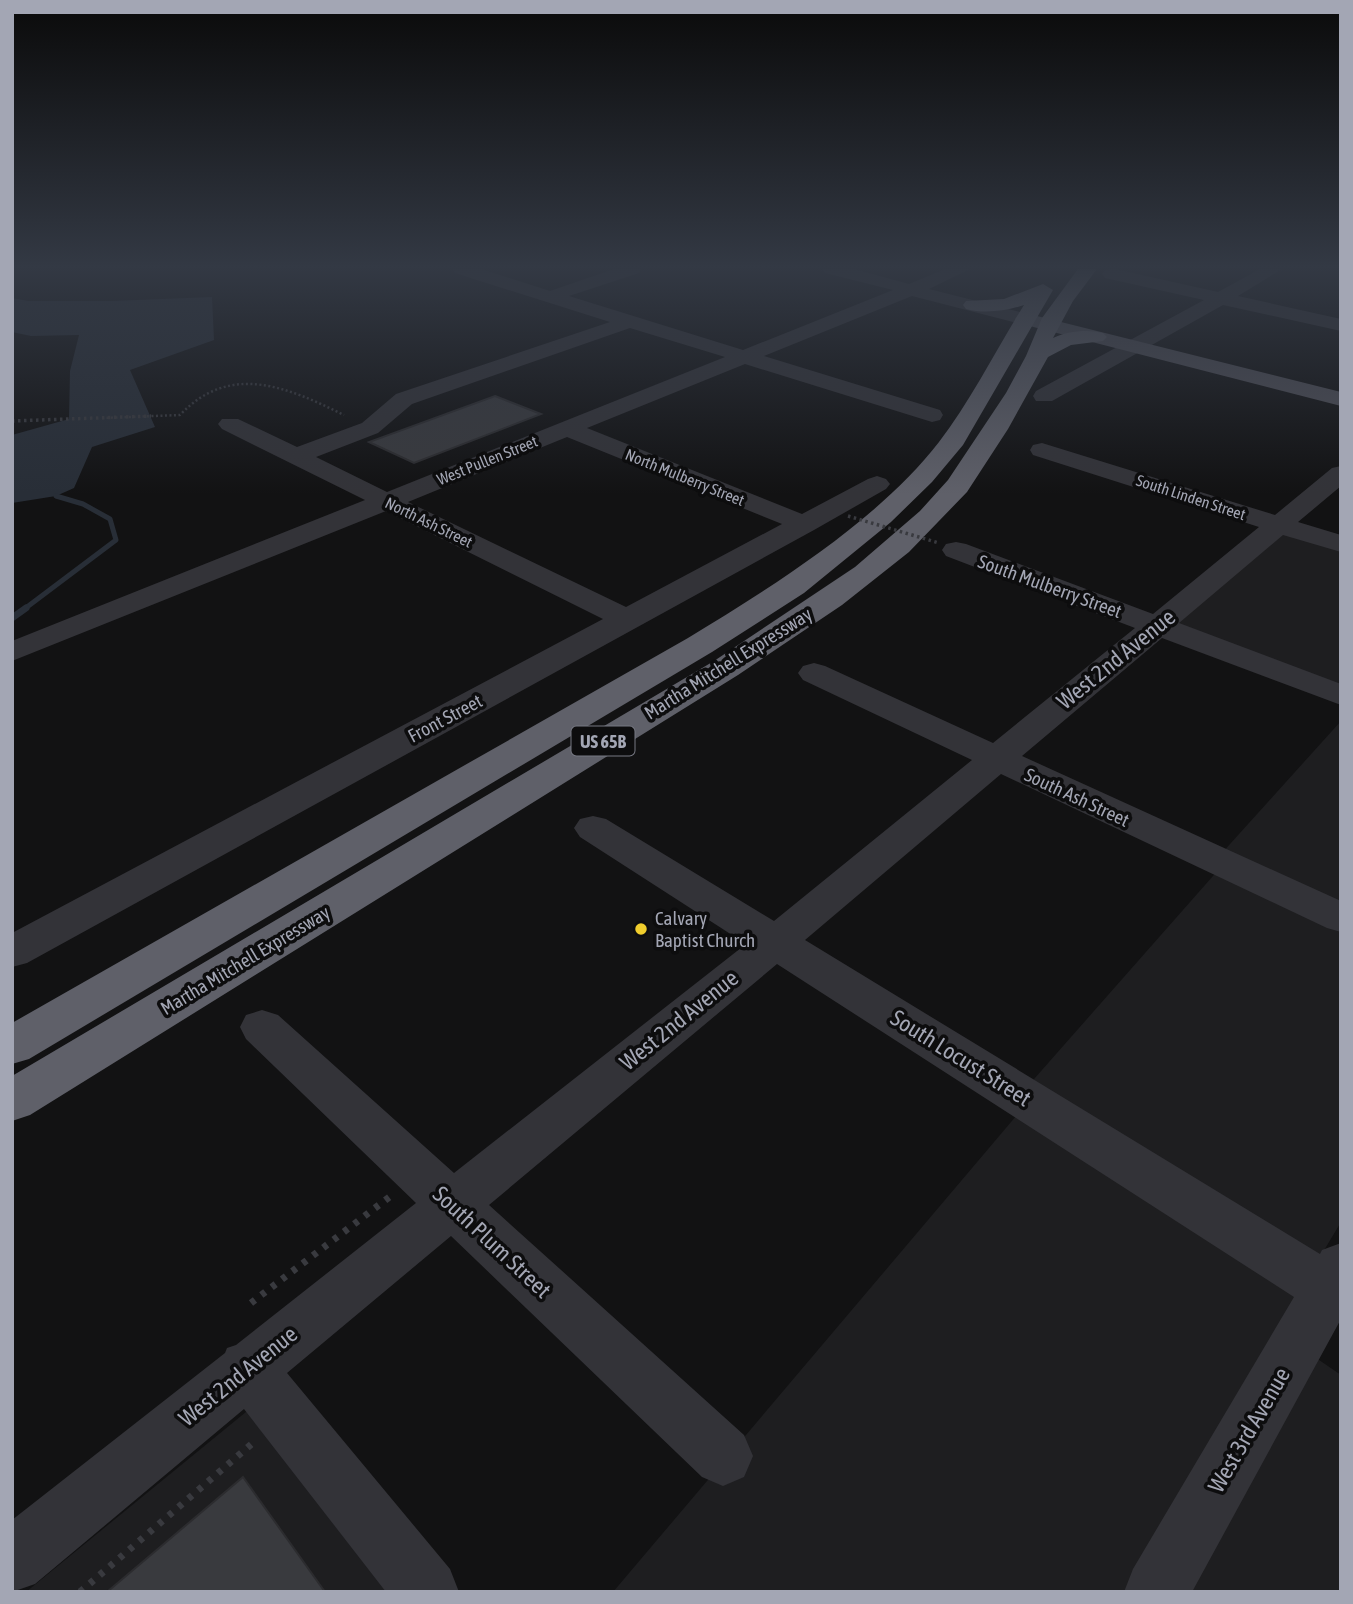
<svg xmlns="http://www.w3.org/2000/svg" width="1353" height="1604" font-family="'Asap Condensed',sans-serif">
<rect width="100%" height="100%" fill="#121213"/>
<path fill="#1e1e20" d="M 1284,531 L 1341,549 L 1341,688 L 1175,624 Z
M 1341,721 L 1341,909 L 1221,854 Z
M 1220,868 L 1341,925 L 1341,1222 L 1314,1267 L 1027,1087 Z
M 1022,1109 L 1307,1287 L 1284,1336 L 1341,1375 L 1341,1592 L 613,1592 Z
M 252,1407 L 400,1592 L 26,1592 Z"/>
<path fill="#282e37" d="M 212,297 L 214,340 L 130,370 L 155,427 L 92,447 L 74,488 L 56,496 L 12,503 L 12,435 L 69,419 L 70,371 L 79,335 L 31,336 L 12,332 L 12,298 L 28,301 L 112,301 Z"/>
<g fill="none" stroke-linecap="round" stroke-linejoin="round">
<path stroke="#282e37" stroke-width="5" d="M 23,610 L 116,540 L 110,519 L 83,504 L 56,496"/>
<path stroke="#282e37" stroke-width="7" d="M 12,618 L 26,608"/>
</g>
<path fill="#393a3e" stroke="#2c2c2f" stroke-width="2" d="M 495,396 L 541,414 L 414,463 L 369,442 Z
M 243,1477 L 325,1592 L 107,1592 Z"/>
<g fill="none" stroke-linecap="round" stroke-linejoin="round">
<path stroke="#393a3f" stroke-width="2.5" stroke-dasharray="2 2.5" stroke-linecap="butt" d="M 102,418 L 180,415 C 230,362 287,387 344,415"/>
<path stroke="#393a3f" stroke-width="3.5" stroke-dasharray="2.5 3.5" stroke-linecap="butt" d="M 12,421 L 151,416"/>
<path stroke="#393a3f" stroke-width="7" stroke-dasharray="5 8" stroke-linecap="butt" d="M 251,1303 L 392,1195
M 80,1592 L 254,1442"/>
<path fill="#333338" fill-rule="evenodd" d="M 453,269 L 481,269 L 550,291 L 614,269 L 641,269 L 639,273 L 569,296 L 743,350 L 893,290 L 825,273 L 823,269 L 854,269 L 909,284 L 945,269 L 970,269 L 929,289 L 1032,315 L 1035,319 L 1025,325 L 912,296 L 764,356 L 940,410 L 943,415 L 940,420 L 932,422 L 745,364 L 587,428 L 802,514 L 868,479 L 877,476 L 886,479 L 890,484 L 886,489 L 814,530 L 27,963 L 12,967 L 12,933 L 603,619 L 386,511 L 12,661 L 12,641 L 365,500 L 222,429 L 218,424 L 222,419 L 238,419 L 297,447 L 362,423 L 396,394 L 610,322 L 455,273 ZM 630,328 L 725,357 L 387,492 L 316,457 L 378,433 L 412,404 ZM 567,437 L 782,524 L 626,607 L 408,502 Z
M 1115,269 L 1218,292 L 1260,269 L 1282,269 L 1238,296 L 1341,319 L 1341,331 L 1223,305 L 1052,401 L 1036,401 L 1033,396 L 1036,391 L 1204,300 L 1105,278 L 1102,274 L 1105,270 Z
M 1042,443 L 1275,515 L 1332,468 L 1341,466 L 1341,486 L 1298,522 L 1341,535 L 1341,552 L 1283,535 L 1179,623 L 1341,684 L 1341,705 L 1162,638 L 1022,756 L 1341,901 L 1341,932 L 1327,928 L 1001,774 L 805,940 L 1320,1254 L 1322,1250 L 1341,1243 L 1341,1319 L 1192,1592 L 1124,1592 L 1133,1569 L 1294,1297 L 777,964 L 489,1205 L 744,1435 L 753,1456 L 744,1477 L 723,1486 L 702,1477 L 451,1236 L 287,1373 L 450,1569 L 459,1592 L 386,1592 L 244,1409 L 35,1584 L 12,1592 L 12,1520 L 225,1353 L 227,1348 L 236,1345 L 416,1203 L 246,1039 L 240,1027 L 246,1015 L 262,1010 L 278,1015 L 454,1173 L 746,944 L 580,837 L 574,828 L 580,819 L 593,816 L 606,819 L 774,921 L 972,760 L 803,680 L 798,673 L 803,666 L 814,663 L 825,666 L 993,743 L 1135,628 L 946,556 L 942,550 L 946,544 L 956,542 L 966,544 L 1153,614 L 1259,527 L 1033,455 L 1030,450 L 1033,445 Z"/>
<path fill="#4f4f57" fill-rule="evenodd" d="M 1025,313 L 1341,392 L 1341,406 L 1018,323 L 1015,319 L 1018,315 Z"/>
<path fill="#5f6069" fill-rule="evenodd" d="M 1078,269 L 1097,269 L 1073,301 L 1053,338 C 1067,331 1088,329 1103,333 L 1107,337 L 1103,341 L 1071,345 L 1048,357 L 1008,429 L 967,492 L 909,552 L 842,605 L 738,675 L 30,1115 L 12,1121 L 12,1076 L 714,661 L 855,567 L 920,511 L 948,480 L 1006,393 L 1026,356 L 1042,318 Z
M 1043,284 L 1053,290 L 963,445 L 932,482 L 891,522 L 804,593 L 712,652 L 29,1059 L 12,1064 L 12,1023 L 688,638 C 772,587 879,520 939,442 C 970,402 997,348 1024,305 C 1006,311 985,314 966,309 L 963,305 L 966,301 L 1004,299 Z"/>
<path stroke="#393a3f" stroke-width="3.5" stroke-dasharray="2.5 3.5" stroke-linecap="butt" d="M 848,516 L 939,543"/>
</g>
<linearGradient id="sky" x2="0" y2="1"><stop stop-color="#0a0a0a"/><stop offset="0.54" stop-color="#333944"/><stop offset="1" stop-color="#333944" stop-opacity="0"/></linearGradient>
<rect width="1353" height="494" fill="url(#sky)"/>
<circle fill="#f0cd2d" stroke="#0d0d0e" stroke-width="2.5" cx="641" cy="929" r="7"/>
<g text-anchor="middle" dominant-baseline="central" stroke-width="7" stroke-linejoin="round" paint-order="stroke">
<g font-size="16" fill="#a3a6b4" stroke="#0d0d0e">
<text transform="translate(487 460) rotate(-22)">West Pullen Street</text>
<text transform="translate(685 477) rotate(22)">North Mulberry Street</text>
<text transform="translate(1191 497) rotate(18)">South Linden Street</text>
<text transform="translate(429 522) rotate(26)">North Ash Street</text>
</g>
<rect fill="#0d0d0e" stroke="#767882" stroke-width="2" x="571.5" y="726.5" width="63" height="29" rx="5"/>
<g font-size="18" font-weight="bold" fill="#a3a6b4">
<text x="603" y="741">US 65B</text>
</g>
<g font-size="19" fill="#a3a6b4" stroke="#0d0d0e">
<text transform="translate(1050 586) rotate(20)">South Mulberry Street</text>
<text transform="translate(728 663) rotate(-32)">Martha Mitchell Expressway</text>
<text transform="translate(445 718) rotate(-28)">Front Street</text>
<text transform="translate(1077 797) rotate(25)">South Ash Street</text>
<text transform="translate(245 960) rotate(-31)">Martha Mitchell Expressway</text>
</g>
<g font-size="19" fill="#a3a6b4" stroke="#0d0d0e" text-anchor="start">
<text x="655" y="918">Calvary<tspan x="655" dy="22">Baptist Church</tspan></text>
</g>
<g font-size="23" fill="#a3a6b4" stroke="#0d0d0e">
<text transform="translate(1116 659) rotate(-39)">West 2nd Avenue</text>
<text transform="translate(679 1020) rotate(-39)">West 2nd Avenue</text>
<text transform="translate(961 1058) rotate(32)">South Locust Street</text>
<text transform="translate(492 1242) rotate(43)">South Plum Street</text>
<text transform="translate(238 1376) rotate(-39)">West 2nd Avenue</text>
<text transform="translate(1249 1430) rotate(-60)">West 3rd Avenue</text>
</g>
</g>
<rect width="1353" height="1604" fill="none" stroke="#a3a6b4" stroke-width="28"/>
</svg>
